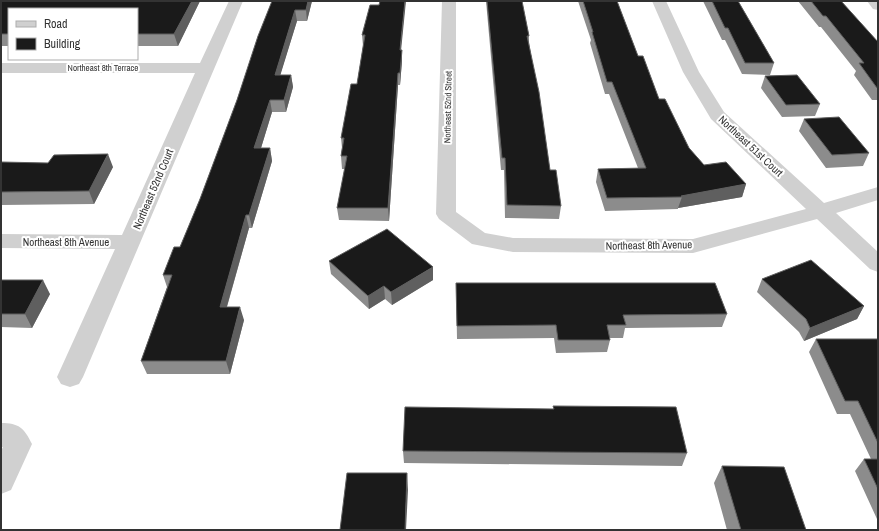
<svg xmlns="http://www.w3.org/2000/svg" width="879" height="531" font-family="'Archivo Narrow',sans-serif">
<rect width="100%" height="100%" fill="#fff"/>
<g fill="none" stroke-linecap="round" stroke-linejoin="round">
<path fill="#d0d0d0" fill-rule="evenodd" d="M 229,1 L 243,1 L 83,377 L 79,384 L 70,387 L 61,384 L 57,377 L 115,249 L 1,248 L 1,234 L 122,235 L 195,73 L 1,73 L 1,63 L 200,63 Z
M 442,1 L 456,1 L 456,212 L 485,233 L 513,238 L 693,239 L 806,209 L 711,119 L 683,72 L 652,1 L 666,1 L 699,72 L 724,112 L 824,203 L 878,187 L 878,200 L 836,213 L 878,252 L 878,272 L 870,269 L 817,219 L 693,253 L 513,252 L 472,244 L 439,219 L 436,214 Z
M 867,1 L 878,1 L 878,10 L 873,9 Z
M 1,423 C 19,423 24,428 32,444 L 11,490 L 1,494 L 1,451 L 3,447 L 1,447 Z"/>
</g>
<path fill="#8c8c8c" d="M 1,1 L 200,1 L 178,46 L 137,46 L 137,9 L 9,9 L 9,46 L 1,46 Z
M 272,1 L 312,1 L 307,21 L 297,21 L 280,75 L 291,75 L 293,87 L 286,112 L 272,112 L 261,148 L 270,148 L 272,161 L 252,228 L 249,228 L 227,307 L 244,320 L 230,374 L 147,374 L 141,361 L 167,287 L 163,275 L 180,247 L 200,199 L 237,100 Z
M 486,1 L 522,1 L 529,36 L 529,42 L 550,170 L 561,206 L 559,219 L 505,218 L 504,170 L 501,170 Z
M 578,1 L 617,1 L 638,56 L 659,99 L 689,148 L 704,165 L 746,184 L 742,197 L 678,208 L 678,209 L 605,211 L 596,182 L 598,169 L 638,168 L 609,94 L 605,94 L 590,43 L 591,40 Z
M 703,1 L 738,1 L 774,63 L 770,75 L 742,74 L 725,40 L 722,40 Z
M 798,1 L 841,1 L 878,42 L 878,100 L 872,100 L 854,75 L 856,71 L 821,27 L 819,27 Z
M 379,5 L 401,50 L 402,61 L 400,85 L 398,85 L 389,221 L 339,220 L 337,208 L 345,169 L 342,169 L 341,156 L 342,148 L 341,138 L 357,84 L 363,46 L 362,35 Z
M 765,76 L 820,104 L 815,116 L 782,117 L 761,88 Z
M 804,119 L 869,153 L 863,166 L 826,168 L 799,131 Z
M 1,162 L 113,167 L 94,204 L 1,205 Z
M 329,261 L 433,280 L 392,305 L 385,299 L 369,309 L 331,274 Z
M 762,279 L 864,306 L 857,319 L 804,341 L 799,332 L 757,292 Z
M 1,280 L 50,294 L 32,328 L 1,327 Z
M 456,283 L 727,314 L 722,327 L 625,328 L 623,338 L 609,338 L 610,340 L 607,352 L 556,353 L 554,338 L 457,339 Z
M 816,339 L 878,339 L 878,519 L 877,519 L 855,471 L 864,459 L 871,459 L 850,414 L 837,414 L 809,352 Z
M 553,406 L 687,453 L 682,466 L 404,463 L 403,451 L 553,409 Z
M 722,466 L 806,530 L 727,530 L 714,483 Z"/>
<path fill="#5f5f5f" d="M 192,1 L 200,1 L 178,46 L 174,34 Z
M 308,1 L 312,1 L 307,21 L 306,10 Z
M 405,1 L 406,1 L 400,61 L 400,50 Z
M 295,10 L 297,21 L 277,86 L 275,75 Z
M 402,50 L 402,61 L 400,85 L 400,73 Z
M 398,73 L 398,85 L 389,221 L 388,208 Z
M 291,75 L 293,87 L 286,112 L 284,100 Z
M 270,100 L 272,112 L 257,161 L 254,148 Z
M 270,148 L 272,161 L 252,228 L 249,215 Z
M 108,154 L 113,167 L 94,204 L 89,191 Z
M 746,184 L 742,197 L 678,208 L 682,197 L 681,196 Z
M 246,215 L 249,228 L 223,320 L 220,307 Z
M 433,267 L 433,280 L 392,305 L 391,292 Z
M 43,280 L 50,294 L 32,328 L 25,314 Z
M 384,286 L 385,299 L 369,309 L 368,296 Z
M 864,306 L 857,319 L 804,341 L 810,328 Z
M 240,307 L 244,320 L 230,374 L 226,361 Z
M 407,473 L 408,490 L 406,530 L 405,530 Z"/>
<path fill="#1a1a1a" stroke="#5f5f5f" d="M 1,1 L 192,1 L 174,34 L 137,34 L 137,9 L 9,9 L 9,34 L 1,34 Z
M 272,1 L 308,1 L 306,10 L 295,10 L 275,75 L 291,75 L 284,100 L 270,100 L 254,148 L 270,148 L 249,215 L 246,215 L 220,307 L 240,307 L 226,361 L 141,361 L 172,275 L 163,275 L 174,247 L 180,247 L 200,199 L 237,100 L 258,36 Z
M 380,1 L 405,1 L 400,50 L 402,50 L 400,73 L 398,73 L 388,208 L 337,208 L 347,156 L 341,156 L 344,138 L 341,138 L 351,84 L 357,84 L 365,35 L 362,35 L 370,5 L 379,5 Z
M 487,1 L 522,1 L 529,36 L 527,36 L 539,92 L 550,170 L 556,170 L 561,206 L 507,205 L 505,158 L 502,158 Z
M 583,1 L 617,1 L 638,56 L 643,56 L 659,99 L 665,99 L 689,148 L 704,165 L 726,162 L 746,184 L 681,196 L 682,197 L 607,198 L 598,169 L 646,168 L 612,82 L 607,82 L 592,32 L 593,32 Z
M 712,1 L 738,1 L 774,63 L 745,63 L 728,28 L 725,28 Z
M 811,1 L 841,1 L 878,42 L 878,88 L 877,88 L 859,63 L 864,63 L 826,16 L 823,16 Z
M 797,75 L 820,104 L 786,105 L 765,76 Z
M 839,117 L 869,153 L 832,155 L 804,119 Z
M 108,154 L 89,191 L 1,192 L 1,162 L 48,163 L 54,155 Z
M 387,229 L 433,267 L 391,292 L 384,286 L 368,296 L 329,261 Z
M 811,260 L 864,306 L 810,328 L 806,319 L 762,279 Z
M 1,280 L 43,280 L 25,314 L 1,314 Z
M 456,283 L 715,283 L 727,314 L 623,315 L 626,325 L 607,325 L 610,340 L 558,340 L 556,325 L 457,326 Z
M 816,339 L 878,339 L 878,443 L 858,401 L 845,401 Z
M 553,406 L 676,407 L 687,453 L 403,451 L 405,407 L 554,409 Z
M 864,459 L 878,459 L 878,489 Z
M 722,466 L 784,467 L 806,530 L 741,530 Z
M 347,473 L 407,473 L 405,530 L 340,530 Z"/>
<g text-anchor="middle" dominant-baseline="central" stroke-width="4" stroke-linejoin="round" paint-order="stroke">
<g font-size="9" fill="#333" stroke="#fff">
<text x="103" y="68">Northeast 8th Terrace</text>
<text transform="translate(448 107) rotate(-89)">Northeast 52nd Street</text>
</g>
<g font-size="11" fill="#333" stroke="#fff">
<text transform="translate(751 146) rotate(43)">Northeast 51st Court</text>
<text transform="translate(153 189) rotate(-67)">Northeast 52nd Court</text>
<text x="66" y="242">Northeast 8th Avenue</text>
<text transform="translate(649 245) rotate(-1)">Northeast 8th Avenue</text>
</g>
</g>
<rect width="879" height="531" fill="none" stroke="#333333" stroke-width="4"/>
<rect x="8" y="8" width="130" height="52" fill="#ffffff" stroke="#adadad"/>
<rect x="16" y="21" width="20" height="6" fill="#d0d0d0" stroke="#adadad"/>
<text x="44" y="28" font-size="12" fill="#333333">Road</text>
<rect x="16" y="38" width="20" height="12" fill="#1a1a1a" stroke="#adadad"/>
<text x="44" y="48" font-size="12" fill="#333333">Building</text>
</svg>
